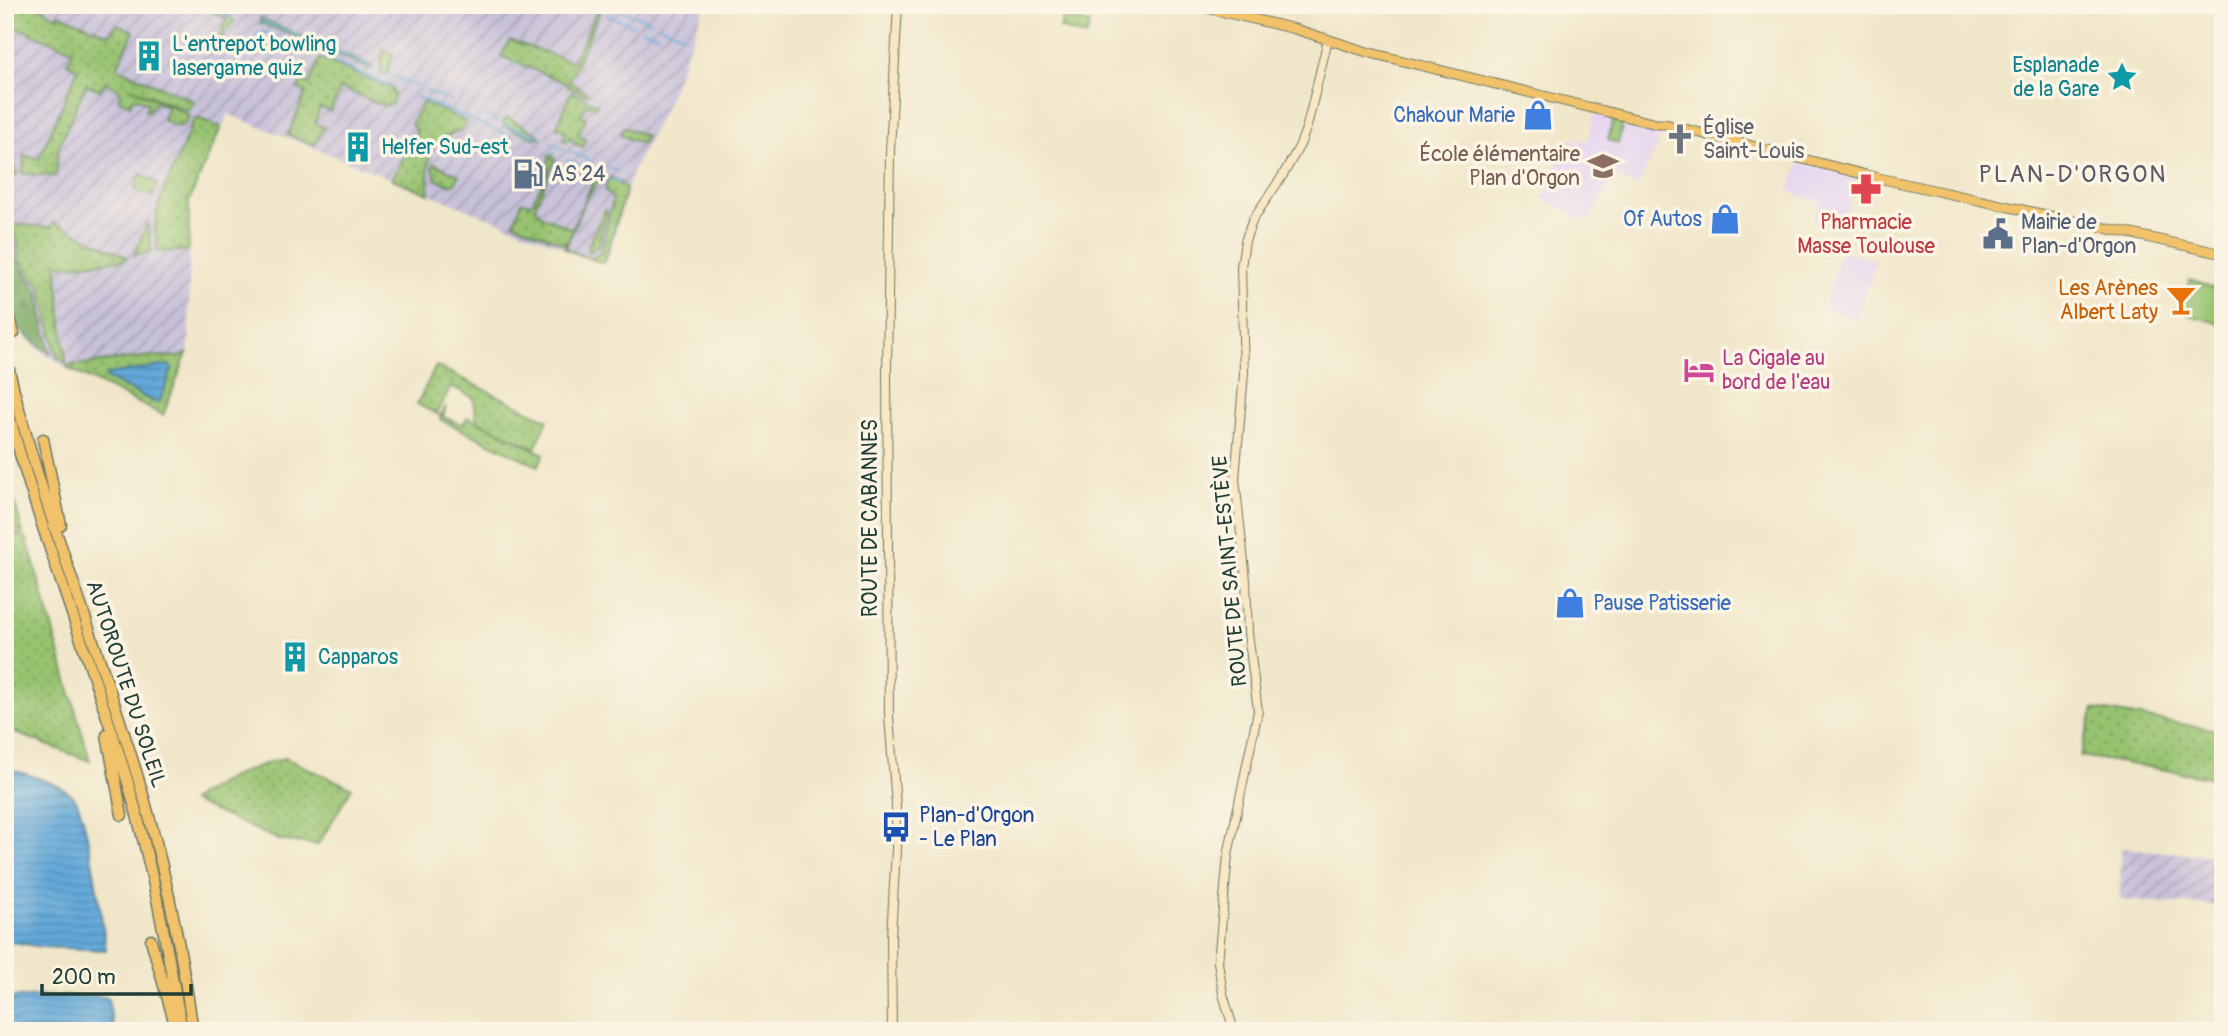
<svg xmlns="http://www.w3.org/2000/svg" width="2228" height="1036" font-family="Pangolin,sans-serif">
<defs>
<pattern id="industrial-furrows" width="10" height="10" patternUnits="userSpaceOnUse" patternTransform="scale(1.75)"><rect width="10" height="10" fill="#c7c0d9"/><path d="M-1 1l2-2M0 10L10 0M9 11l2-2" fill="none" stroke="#a19db1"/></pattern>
<pattern id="grass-dots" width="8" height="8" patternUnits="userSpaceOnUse" patternTransform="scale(1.75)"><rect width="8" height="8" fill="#97c270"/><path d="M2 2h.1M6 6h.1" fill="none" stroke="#7b9f5d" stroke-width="1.8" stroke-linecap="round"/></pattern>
<pattern id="forest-firs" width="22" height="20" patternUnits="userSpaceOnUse" patternTransform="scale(1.75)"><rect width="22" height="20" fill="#79a862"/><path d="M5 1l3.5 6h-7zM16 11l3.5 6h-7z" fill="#638a52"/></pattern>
<pattern id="water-rules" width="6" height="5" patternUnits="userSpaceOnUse" patternTransform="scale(1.75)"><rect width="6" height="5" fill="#64a9da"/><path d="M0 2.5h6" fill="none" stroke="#528bb2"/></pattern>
</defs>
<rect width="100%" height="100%" fill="#fcf5e5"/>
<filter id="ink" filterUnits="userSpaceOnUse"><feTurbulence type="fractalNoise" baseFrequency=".0143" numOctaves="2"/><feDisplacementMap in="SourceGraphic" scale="14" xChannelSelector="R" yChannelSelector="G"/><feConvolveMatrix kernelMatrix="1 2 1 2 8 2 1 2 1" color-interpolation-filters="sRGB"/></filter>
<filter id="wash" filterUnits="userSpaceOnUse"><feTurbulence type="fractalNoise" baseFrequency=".00686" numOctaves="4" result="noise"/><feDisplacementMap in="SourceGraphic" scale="28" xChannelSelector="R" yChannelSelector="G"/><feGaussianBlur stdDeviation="1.57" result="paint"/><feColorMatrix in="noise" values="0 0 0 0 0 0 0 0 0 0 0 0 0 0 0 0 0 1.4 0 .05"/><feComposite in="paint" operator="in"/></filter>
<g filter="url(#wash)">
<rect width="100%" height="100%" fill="#f0e6c9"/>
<path fill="#e5d3f1" d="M 1595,113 L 1662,130 L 1657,147 L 1636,187 L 1614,176 L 1589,222 L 1543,199 L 1569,138 L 1581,143 L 1582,139 L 1588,141 Z
M 1800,163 L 1858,177 L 1841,231 L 1813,220 L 1820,202 L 1788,191 Z
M 1840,251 L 1876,261 L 1856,321 L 1824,307 Z"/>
<path fill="url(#industrial-furrows)" d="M 5,5 L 705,5 L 666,105 L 633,170 L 606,264 L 228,114 L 189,201 L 189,347 L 163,415 L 67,368 L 40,350 L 20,332 L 12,320 L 5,285 Z
M 2121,848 L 2223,857 L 2223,906 L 2120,900 Z"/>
<path fill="url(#grass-dots)" stroke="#5b8052" stroke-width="2" fill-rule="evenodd" d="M 5,5 L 36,5 L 57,17 L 59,14 L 110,35 L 116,24 L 134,31 L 117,68 L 194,101 L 188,111 L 130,88 L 183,112 L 189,116 L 185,124 L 177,127 L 163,120 L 167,107 L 156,102 L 147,112 L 145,111 L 148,103 L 139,99 L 133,99 L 130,105 L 119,100 L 120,91 L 105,82 L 100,90 L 86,84 L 58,149 L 56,176 L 23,174 L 24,155 L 39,159 L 78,69 L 67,63 L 73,50 L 5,23 Z
M 212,7 L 230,16 L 234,21 L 226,31 L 214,54 L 212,54 L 227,19 L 211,11 Z
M 597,10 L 600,11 L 569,81 L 588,93 L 583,94 L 567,86 L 568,84 L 501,56 L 510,40 L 573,62 Z
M 260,18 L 306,38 L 306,39 L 303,40 L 260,23 Z
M 316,43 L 372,66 L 373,67 L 369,69 L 319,47 Z
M 384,49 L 393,54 L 388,67 L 388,75 L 380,72 Z
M 320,58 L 393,89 L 392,92 L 395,95 L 392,104 L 384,106 L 341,88 L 330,112 L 320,107 L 315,123 L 324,127 L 315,145 L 288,135 L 306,92 L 298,89 L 302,81 L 309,84 Z
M 571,92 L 597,104 L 595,108 L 586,104 L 581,115 L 586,118 L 578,136 L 586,139 L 583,147 L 574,144 L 575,142 L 569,138 L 567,142 L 563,140 L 566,131 L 557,127 Z
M 423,102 L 466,122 L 462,129 C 425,144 427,158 429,194 L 392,179 L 417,131 L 411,124 Z
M 507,117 L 538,134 L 541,138 L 534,138 L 505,126 L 503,122 Z
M 194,119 L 200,119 L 221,127 L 189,201 L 189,250 L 158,252 L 155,226 L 159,203 Z
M 624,127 L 646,136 L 642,144 L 620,135 Z
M 554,153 L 552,158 L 555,159 L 535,207 L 542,216 L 572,229 L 596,175 L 602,177 L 585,200 L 567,245 L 568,250 L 591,259 L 601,252 L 613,199 L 605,190 L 610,177 L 622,184 L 626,189 L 605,261 L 601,263 L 564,248 L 567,240 L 565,244 L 514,223 L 522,201 L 529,204 L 533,201 L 548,172 L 549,155 Z
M 5,163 L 16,167 L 17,174 L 11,175 L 9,224 L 52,227 L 53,223 L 56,223 L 127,257 L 123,260 L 65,266 L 56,262 L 66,363 L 57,357 L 41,288 L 21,261 L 16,235 L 9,228 L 5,228 Z
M 435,164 L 459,175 L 456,182 L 452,185 L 437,180 L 432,167 Z
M 141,174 L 157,184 L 152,196 L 135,190 L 137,180 Z
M 605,209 L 607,213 L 598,246 L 589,253 L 587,249 Z
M 148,222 L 151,251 L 134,255 Z
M 187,353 L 163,415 L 67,368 L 67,366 L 152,356 L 180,357 ZM 169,365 L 172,369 L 160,401 L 106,375 Z
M 436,366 L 548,420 L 535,448 L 480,422 L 476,417 L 474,398 L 451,386 L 437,414 L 417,404 Z
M 446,406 L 443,417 L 462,425 L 468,417 L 544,454 L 538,466 L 441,420 L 439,415 L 442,414 Z
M 5,526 L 27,539 L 90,761 L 5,729 Z
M 2094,709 L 2223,731 L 2223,779 L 2080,756 Z
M 285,758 L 352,788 L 318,845 L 279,840 L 191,801 C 220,781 250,767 285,758 Z"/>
<path fill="url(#forest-firs)" stroke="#4c724b" stroke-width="2" d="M 5,232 L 12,236 L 17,260 L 38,292 L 50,353 C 37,344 22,334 15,319 C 5,294 5,259 5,232 Z"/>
<path fill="#97c270" stroke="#5b8052" stroke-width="2" d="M 1064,16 L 1090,24 L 1086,37 L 1060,28 Z
M 1613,120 L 1623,123 L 1618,143 L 1608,140 Z
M 2190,280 C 2225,291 2220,289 2221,324 L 2189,315 L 2183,306 Z
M 5,466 L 23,533 L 5,522 Z"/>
<path fill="url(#water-rules)" stroke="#427387" stroke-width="2" d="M 169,365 L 172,369 L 160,401 L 157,403 L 106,378 L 108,374 Z
M 5,768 C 24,773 61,783 74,797 C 87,811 103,926 106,950 L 42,947 L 5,941 Z
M 99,996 L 108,998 L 114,1031 L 5,1031 L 5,999 L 17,997 Z"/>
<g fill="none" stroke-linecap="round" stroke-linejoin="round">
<path stroke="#64a9da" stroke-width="2" d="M 582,5 L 588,7
M 609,5 L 651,22
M 212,9 L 231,18
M 597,11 L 599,12
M 607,15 L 634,26
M 261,21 L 304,39
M 658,25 L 684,35
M 642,29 L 658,35
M 288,42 L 295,45
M 318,45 L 370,67
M 304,49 L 318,55
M 326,59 L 392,87
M 381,71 L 388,74
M 240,77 L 257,34 L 265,32 L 278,38
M 395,77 L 416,86
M 426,91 L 451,101
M 416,97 L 513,137
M 485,115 L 497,121
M 504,124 L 538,137
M 550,143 L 564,149
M 569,151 L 589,160
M 551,154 L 553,154
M 567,160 L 587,169
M 603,166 L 616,171
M 597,173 L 603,176
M 611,179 L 619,183
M 5,210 L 7,173
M 5,240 L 10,267"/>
</g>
</g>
<g filter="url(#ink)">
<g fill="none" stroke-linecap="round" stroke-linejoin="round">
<g stroke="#687868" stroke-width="10">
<path id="secondary" d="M 892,1031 L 891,937 L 896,849 L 896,805 L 889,717 L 887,372 L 890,151 L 898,5
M 1234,1031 L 1223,994 L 1218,962 L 1228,855 L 1258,711 L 1248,633 L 1246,580 L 1235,479 L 1244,373 L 1241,267 L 1245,241 L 1253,219 L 1283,175 L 1300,145 L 1307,126 L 1328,39"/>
</g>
<g stroke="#687868" stroke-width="11">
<path id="primary" d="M 1194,5 L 1295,29 L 1367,52 L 1656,124 L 1665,124 L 1874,177 L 2223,254"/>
</g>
<g stroke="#687868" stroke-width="13">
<path id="highway" d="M 5,302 L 14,333
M 5,353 C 38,498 95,636 138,778 C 163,860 181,946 193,1031
M 5,400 C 39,530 89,654 128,783 C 152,864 167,947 182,1031
M 43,439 L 61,525
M 107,735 L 122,815
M 151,940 L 174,1021"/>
</g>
<use href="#secondary" stroke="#fae7c3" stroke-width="8"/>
<use href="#primary" stroke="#f2c26a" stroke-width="9"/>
<use href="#highway" stroke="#f2c26a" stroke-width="10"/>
</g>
</g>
<defs>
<g id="building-bare" transform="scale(2.415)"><path d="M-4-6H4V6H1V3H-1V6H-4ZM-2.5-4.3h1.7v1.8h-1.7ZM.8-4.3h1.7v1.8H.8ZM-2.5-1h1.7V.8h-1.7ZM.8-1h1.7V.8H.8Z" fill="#0f9aa8" stroke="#fcf5e5" stroke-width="2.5" paint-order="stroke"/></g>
<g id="sight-bare" transform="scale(2.415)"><path d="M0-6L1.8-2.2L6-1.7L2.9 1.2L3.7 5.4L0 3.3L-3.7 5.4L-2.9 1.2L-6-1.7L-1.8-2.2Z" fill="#0f9aa8" stroke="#fcf5e5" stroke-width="2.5" paint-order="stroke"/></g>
<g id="shop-bare" transform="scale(2.415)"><path d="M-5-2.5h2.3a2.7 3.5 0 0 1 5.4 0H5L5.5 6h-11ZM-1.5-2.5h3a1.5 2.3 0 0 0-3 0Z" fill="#3f7fe0" stroke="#fcf5e5" stroke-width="2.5" paint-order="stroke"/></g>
<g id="church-bare" transform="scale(2.415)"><path d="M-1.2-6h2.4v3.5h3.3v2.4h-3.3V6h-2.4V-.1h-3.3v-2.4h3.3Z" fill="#6b7280" stroke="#fcf5e5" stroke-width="2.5" paint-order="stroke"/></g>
<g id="school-bare" transform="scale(2.415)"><path d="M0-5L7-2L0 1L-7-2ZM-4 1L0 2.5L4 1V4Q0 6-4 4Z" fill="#8d6e63" stroke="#fcf5e5" stroke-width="2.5" paint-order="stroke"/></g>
<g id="fuel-bare" transform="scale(2.415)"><path d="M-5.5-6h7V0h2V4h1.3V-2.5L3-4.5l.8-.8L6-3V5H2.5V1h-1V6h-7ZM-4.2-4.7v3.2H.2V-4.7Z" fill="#5c6f8a" stroke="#fcf5e5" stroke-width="2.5" paint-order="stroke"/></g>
<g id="pharmacy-bare" transform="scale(2.415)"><path d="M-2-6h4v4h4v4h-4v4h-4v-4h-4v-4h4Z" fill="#e0444e" stroke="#fcf5e5" stroke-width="2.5" paint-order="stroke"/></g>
<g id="civic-bare" transform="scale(2.415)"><path d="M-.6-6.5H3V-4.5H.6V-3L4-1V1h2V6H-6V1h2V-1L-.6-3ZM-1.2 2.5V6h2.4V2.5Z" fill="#5c6f8a" stroke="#fcf5e5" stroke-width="2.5" paint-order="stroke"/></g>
<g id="bar-bare" transform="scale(2.415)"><path d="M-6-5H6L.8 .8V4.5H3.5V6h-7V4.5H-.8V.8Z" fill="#e8710a" stroke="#fcf5e5" stroke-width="2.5" paint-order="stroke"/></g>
<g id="hotel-bare" transform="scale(2.415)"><path d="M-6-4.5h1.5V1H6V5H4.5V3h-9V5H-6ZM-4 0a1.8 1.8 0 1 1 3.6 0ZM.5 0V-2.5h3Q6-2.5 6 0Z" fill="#d1479c" stroke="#fcf5e5" stroke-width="2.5" paint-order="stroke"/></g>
<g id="bus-bare" transform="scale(2.415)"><path d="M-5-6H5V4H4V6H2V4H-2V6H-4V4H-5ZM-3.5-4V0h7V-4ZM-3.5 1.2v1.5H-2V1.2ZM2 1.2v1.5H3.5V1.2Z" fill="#1a4fb4" stroke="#fcf5e5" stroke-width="2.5" paint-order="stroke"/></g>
</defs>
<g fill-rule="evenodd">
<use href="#building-bare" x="149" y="56"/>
<use href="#sight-bare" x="2122" y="77"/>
<use href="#shop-bare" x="1538" y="115"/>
<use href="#church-bare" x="1680" y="139"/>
<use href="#building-bare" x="358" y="147"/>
<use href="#school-bare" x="1603" y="166"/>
<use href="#fuel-bare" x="528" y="174"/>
<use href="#pharmacy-bare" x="1866" y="189"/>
<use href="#shop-bare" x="1725" y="219"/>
<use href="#civic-bare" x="1998" y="234"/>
<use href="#bar-bare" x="2181" y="300"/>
<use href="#hotel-bare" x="1699" y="370"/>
<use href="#shop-bare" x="1570" y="603"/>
<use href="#building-bare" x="295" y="657"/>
<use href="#bus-bare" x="896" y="827"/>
</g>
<g text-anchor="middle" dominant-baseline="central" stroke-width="7" stroke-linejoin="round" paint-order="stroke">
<g font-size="21" fill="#0d838f" stroke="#fcf5e5" text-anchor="start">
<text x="172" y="44">L'entrepot bowling<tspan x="172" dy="24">lasergame quiz</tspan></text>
<text x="2099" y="65" text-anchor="end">Esplanade<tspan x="2099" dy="24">de la Gare</tspan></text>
<text x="381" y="147">Helfer Sud-est</text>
<text x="318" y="657">Capparos</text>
</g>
<g font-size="21" fill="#366cbe" stroke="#fcf5e5" text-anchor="end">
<text x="1515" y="115">Chakour Marie</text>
<text x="1702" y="219">Of Autos</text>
<text x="1593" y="603" text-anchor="start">Pause Patisserie</text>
</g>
<g font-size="21" fill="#5b616d" stroke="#fcf5e5" text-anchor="start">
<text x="1703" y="127">Église<tspan x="1703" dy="24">Saint-Louis</tspan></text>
</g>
<g font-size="21" fill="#785e54" stroke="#fcf5e5" text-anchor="end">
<text x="1580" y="154">École élémentaire<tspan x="1580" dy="24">Plan d'Orgon</tspan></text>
</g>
<g font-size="21" fill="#4e5e75" stroke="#fcf5e5" text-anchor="start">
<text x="551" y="174">AS 24</text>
<text x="2021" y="222">Mairie de<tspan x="2021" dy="24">Plan-d'Orgon</tspan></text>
</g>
<g font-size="21" fill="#be3a42" stroke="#fcf5e5">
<text x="1866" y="222">Pharmacie<tspan x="1866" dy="24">Masse Toulouse</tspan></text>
</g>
<g font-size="21" fill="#c56008" stroke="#fcf5e5" text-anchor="end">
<text x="2158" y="288">Les Arènes<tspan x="2158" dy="24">Albert Laty</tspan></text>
</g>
<g font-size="21" fill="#b23c85" stroke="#fcf5e5" text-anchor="start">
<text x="1722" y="358">La Cigale au<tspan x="1722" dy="24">bord de l'eau</tspan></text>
</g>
<g font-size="21" fill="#1f3d34" stroke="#fcf5e5">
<text transform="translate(870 518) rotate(-90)">ROUTE DE CABANNES</text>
<text transform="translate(1230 571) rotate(-95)">ROUTE DE SAINT-ESTÈVE</text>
<text transform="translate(126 684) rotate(72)">AUTOROUTE DU SOLEIL</text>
</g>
<g font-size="21" fill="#164399" stroke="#fcf5e5" text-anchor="start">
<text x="919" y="815">Plan-d'Orgon<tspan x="919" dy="24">- Le Plan</tspan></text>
</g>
<g font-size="24" letter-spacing="2" fill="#595a67" stroke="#fcf5e5">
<text x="2073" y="174">PLAN-D'ORGON</text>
</g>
</g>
<rect width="2228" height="1036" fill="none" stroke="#fcf5e5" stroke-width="28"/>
<path d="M42 984v10h149v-10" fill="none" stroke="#1f3d34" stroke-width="3.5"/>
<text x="52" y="984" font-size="21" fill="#1f3d34" stroke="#fcf5e5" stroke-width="5" paint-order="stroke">200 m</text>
</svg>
